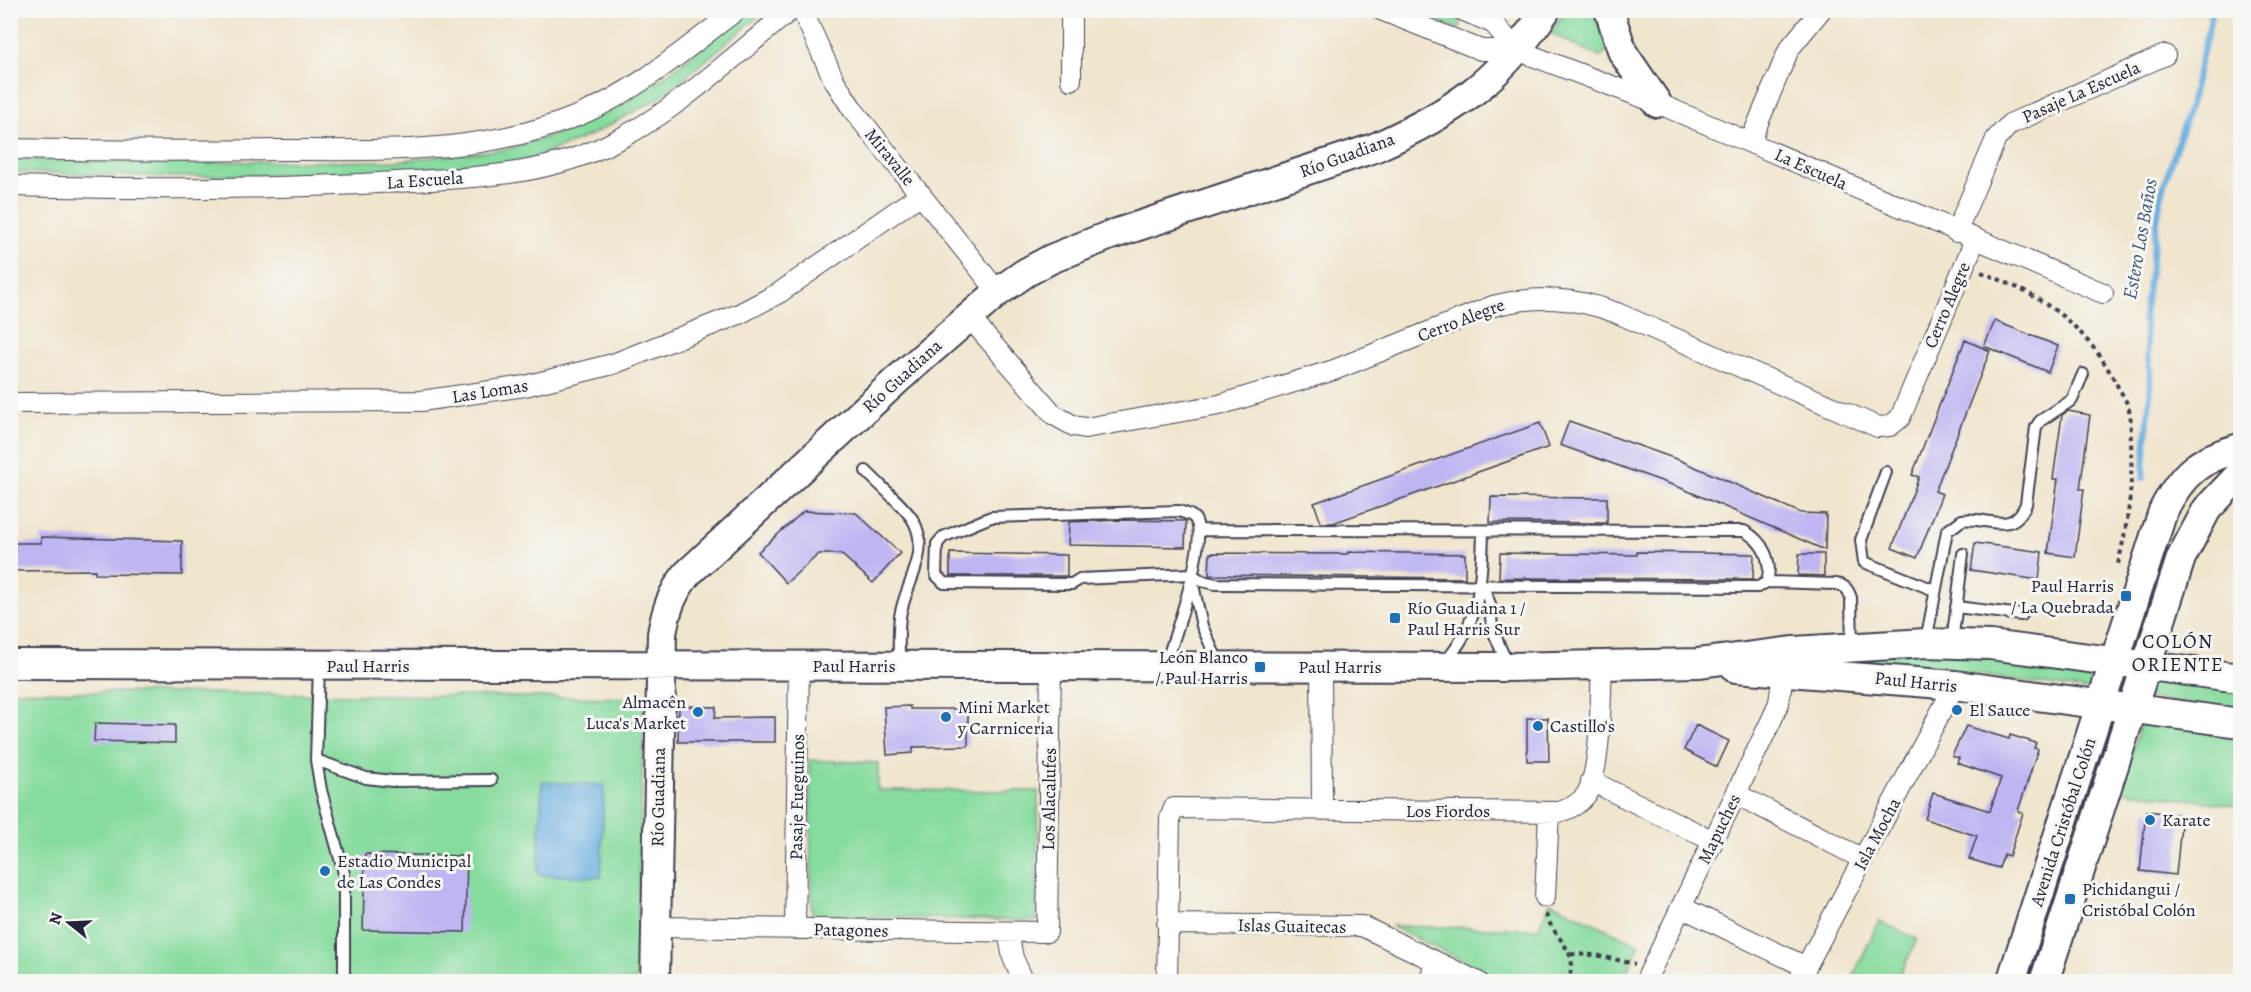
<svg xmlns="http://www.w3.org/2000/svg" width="2251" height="992" font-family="Alegreya,serif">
<rect width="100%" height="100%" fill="#f6f6f2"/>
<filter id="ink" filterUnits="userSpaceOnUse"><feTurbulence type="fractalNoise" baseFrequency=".0167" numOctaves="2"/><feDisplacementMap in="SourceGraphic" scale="12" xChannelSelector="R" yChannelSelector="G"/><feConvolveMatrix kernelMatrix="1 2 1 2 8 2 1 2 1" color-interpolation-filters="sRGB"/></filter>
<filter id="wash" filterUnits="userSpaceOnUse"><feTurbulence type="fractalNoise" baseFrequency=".008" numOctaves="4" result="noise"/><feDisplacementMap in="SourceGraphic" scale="24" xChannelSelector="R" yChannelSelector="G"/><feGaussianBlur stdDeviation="1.35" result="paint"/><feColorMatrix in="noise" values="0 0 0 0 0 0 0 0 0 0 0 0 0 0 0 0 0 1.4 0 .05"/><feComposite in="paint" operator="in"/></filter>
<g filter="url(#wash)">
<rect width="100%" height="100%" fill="#f0e5cd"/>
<path fill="#86db9e" stroke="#547e6c" stroke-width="1.5" d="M 749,11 L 761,11 L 759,16 L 661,97 L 591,135 L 521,163 L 441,171 L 175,177 L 11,172 L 10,159 L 145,162 L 395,161 L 508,149 L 563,132 L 621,105 L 672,71 Z
M 1409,11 L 1436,11 L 1462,21 L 1459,29 Z
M 1565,11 L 1595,11 L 1608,50 L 1600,57 L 1550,33 Z
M 1957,650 L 2111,676 L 2240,687 L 2240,711 L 1965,673 L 1803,658 Z
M 11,691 L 633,698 L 644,706 L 636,981 L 11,982 Z
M 2141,720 L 2240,735 L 2240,806 L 2121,791 Z
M 809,760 L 878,763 L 878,790 L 1038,791 L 1037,921 L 812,915 Z
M 1550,902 L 1640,945 L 1622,981 L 1505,981 L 1391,926 L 1538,929 Z
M 1879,921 L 1917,939 L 1897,981 L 1851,981 Z"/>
<path fill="#6bafe0" stroke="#46688e" stroke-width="1.5" d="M 542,782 L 604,785 L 601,877 L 538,875 Z"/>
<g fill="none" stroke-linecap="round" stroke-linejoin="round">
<path stroke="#6bafe0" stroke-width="6" d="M 2143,478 L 2151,384 L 2144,315 L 2161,194 L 2190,105 L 2213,10"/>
</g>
<g id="blocks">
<path fill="#bfb5f2" d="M 1995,321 L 2058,346 L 2048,372 L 1984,346 Z
M 1965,340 L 1990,351 L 1935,491 L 1942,494 L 1917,558 L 1892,548 L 1919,477 L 1912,475 Z
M 2068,411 L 2090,415 L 2080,489 L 2084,489 L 2075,557 L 2048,553 L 2058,479 L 2053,479 L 2062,415 Z
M 1569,421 L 1679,460 L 1801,513 L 1826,514 L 1825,550 L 1681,488 L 1560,445 Z
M 1540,423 L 1549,447 L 1333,523 L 1321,523 L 1314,503 Z
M 1491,497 L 1607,498 L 1607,523 L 1490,522 Z
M 804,511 L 856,513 L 900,553 L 873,583 L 841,554 L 819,554 L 786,583 L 758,552 Z
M 1121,520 L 1186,521 L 1185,547 L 1068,545 L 1069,522 Z
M 41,537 L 182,541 L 182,575 L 95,574 L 95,570 L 10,571 L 10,543 L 41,543 Z
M 1975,543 L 2042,552 L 2039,580 L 1971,570 Z
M 1348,552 L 1465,554 L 1465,578 L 1209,575 L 1210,553 L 1348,554 Z
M 1637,552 L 1754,554 L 1753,579 L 1499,578 L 1500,553 L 1637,555 Z
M 950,553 L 1067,555 L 1067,576 L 950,576 Z
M 1799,554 L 1824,554 L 1824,576 L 1798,575 Z
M 679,706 L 716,707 L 715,718 L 775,717 L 775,742 L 678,742 Z
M 910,706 L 910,709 L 968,709 L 968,746 L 913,747 L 913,753 L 887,755 L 884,707 Z
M 1527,718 L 1548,718 L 1549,761 L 1527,761 Z
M 95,723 L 175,725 L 175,743 L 94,741 Z
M 1696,725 L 1729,741 L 1717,767 L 1684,750 Z
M 1966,726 L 2009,739 L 2010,735 L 2036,743 L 2034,748 L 2038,749 L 2018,811 L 2023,813 L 2009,856 L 2004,854 L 1999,868 L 1969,859 L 1977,836 L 1925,819 L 1933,793 L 1990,811 L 2001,778 L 1957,763 L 1959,758 L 1952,756 Z
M 2146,811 L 2182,815 L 2176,875 L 2140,871 Z
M 365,854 L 467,856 L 465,932 L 363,930 Z"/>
</g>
</g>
<g filter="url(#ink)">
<use href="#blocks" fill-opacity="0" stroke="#413f51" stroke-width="1.5"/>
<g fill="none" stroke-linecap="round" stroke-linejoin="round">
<g stroke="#413f51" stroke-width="14">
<path id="lane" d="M 866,471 C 877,483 908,509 914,522 C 931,554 904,586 900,617 C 898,632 899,648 899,664
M 1886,472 L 1861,540 L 1864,562 L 1934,590
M 1200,530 L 1744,531 C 1763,541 1773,561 1767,582
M 1192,580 L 1202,626 L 1219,664
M 1482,584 L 1490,604 L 1492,628 L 1508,666
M 1956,607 L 2022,615
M 1926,641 L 1947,531 L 1962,520 C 1988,516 2012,537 2026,504 L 2036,427 L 2040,421 L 2072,400 L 2083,374
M 1952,643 L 1963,554
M 1445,662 C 1480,623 1482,581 1483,531
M 1166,663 C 1174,639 1209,538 1195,519 C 1192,514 1184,513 1179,511 L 991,517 L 943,537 L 937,544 L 936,575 L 944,583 L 1072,584 L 1080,579 L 1191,574 L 1202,581 L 1216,584 L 1758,587 L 1767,582 L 1836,584 C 1845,585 1848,589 1851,598 L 1852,648
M 319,666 L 316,760 L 321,790 L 344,873 L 344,974
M 316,760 L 366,778 L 393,781 L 491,780"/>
</g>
<g stroke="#413f51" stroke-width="22">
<path id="street" d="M 802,10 L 834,80 L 853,110 L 998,292
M 1071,10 L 1071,80
M 1381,10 L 1481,50 L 1517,50 L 1657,103 L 2103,293
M 1462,10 L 1493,23 L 1517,50
M 1750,142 L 1789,49 L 1821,10
M 10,149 C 100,151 189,151 278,150 C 382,150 485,155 582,114 C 640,89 687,47 737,10
M 10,186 C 139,189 267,190 396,182 C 466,178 539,177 605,146 C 674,114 731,58 791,10
M 1956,232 L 1996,139 L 2010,124 L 2165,55
M 969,317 L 1054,415 L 1074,426 L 1085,428 L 1219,405 L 1334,370 L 1493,306 C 1537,295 1575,297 1617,313 L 1878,427 L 1890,426 L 1900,418 L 1975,240
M 10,403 L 421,401 L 525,386 L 613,364 L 739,314 L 779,293 L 921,194
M 1321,667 L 1322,810
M 1591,781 L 1713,841
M 1736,794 L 1863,859
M 1545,897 L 1549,812
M 1681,907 L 1806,967
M 1167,924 L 1362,926 L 1478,982
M 656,927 L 1047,932 L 1051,667
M 795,929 L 799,666
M 1008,932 L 1013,958 L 1024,982
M 1167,982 L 1170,818 L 1174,808 L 1559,812 C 1570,809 1579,804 1586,795 C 1602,769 1600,697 1602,666
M 1428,982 L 1437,962
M 1645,982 L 1772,719 L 1779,702 L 1783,673
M 1798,982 L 1955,685"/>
</g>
<g stroke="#413f51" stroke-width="32">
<path id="secondary" d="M 1609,10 L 1623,53 L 1657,103
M 10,664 L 1509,667 L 1698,663 L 1794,651 L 1926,643 L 1990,645 L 2240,678
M 1736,668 L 1955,685 L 2240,723
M 655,982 L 662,634 C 666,610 672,593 687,574 L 898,379 L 998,292 L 1025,273 L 1051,259 L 1108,236 L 1374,148 C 1452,113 1498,83 1546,10
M 2011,982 L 2163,511 C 2182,473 2199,459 2240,448
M 2044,982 L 2181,558 L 2207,509 L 2240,474"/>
</g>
<path stroke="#413f51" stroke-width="4" stroke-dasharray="4.5 4.5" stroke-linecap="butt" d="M 1981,272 C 2042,296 2083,322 2115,381 C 2119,390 2127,400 2129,410 C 2132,420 2130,432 2131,442 C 2133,488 2128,524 2117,568
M 1546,914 C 1552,938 1586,955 1565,982
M 1571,954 L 1596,955 L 1635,964"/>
<use href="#lane" stroke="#fff" stroke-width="10"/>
<use href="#street" stroke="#fff" stroke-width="20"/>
<use href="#secondary" stroke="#fff" stroke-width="28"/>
</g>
</g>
<g fill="#1f6fb2" stroke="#f6f6f2" stroke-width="2">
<rect x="2120" y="590" width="12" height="12" rx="3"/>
<rect x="1389" y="612" width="12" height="12" rx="3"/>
<rect x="1254" y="661" width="12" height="12" rx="3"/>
<circle cx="1957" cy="710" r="6"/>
<circle cx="698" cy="712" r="6"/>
<circle cx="946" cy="717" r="6"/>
<circle cx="1538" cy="726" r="6"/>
<circle cx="2150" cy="820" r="6"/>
<circle cx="325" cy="871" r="6"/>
<rect x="2064" y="893" width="12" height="12" rx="3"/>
</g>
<g text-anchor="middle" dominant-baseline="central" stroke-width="6" stroke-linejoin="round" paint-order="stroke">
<g font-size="18" fill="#22223b" stroke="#f6f6f2">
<text transform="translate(2081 92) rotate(-24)">Pasaje La Escuela</text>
<text transform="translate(1347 155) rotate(-20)">Río Guadiana</text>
<text transform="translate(890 157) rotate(51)">Miravalle</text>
<text transform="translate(1811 169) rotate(24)">La Escuela</text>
<text transform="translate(425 180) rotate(-4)">La Escuela</text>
<text transform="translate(1947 305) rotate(-67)">Cerro Alegre</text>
<text transform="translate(1461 320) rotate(-21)">Cerro Alegre</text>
<text transform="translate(902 376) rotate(-42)">Río Guadiana</text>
<text transform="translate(490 391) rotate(-9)">Las Lomas</text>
<text x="368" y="666">Paul Harris</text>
<text x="854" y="666">Paul Harris</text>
<text x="1340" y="667">Paul Harris</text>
<text transform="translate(1916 682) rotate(6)">Paul Harris</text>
<text transform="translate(658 797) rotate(-89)">Río Guadiana</text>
<text transform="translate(797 797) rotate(-89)">Pasaje Fueguinos</text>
<text transform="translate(1049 799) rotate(-89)">Los Alacalufes</text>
<text x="1448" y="811">Los Fiordos</text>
<text transform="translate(2063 822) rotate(-72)">Avenida Cristóbal Colón</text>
<text transform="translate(1719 829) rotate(-64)">Mapuches</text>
<text transform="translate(1877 834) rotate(-62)">Isla Mocha</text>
<text transform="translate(1292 926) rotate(1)">Islas Guaitecas</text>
<text transform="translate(851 930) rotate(1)">Patagones</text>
</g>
<g font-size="18" fill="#22223b" stroke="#f6f6f2" text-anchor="start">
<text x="2114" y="586" text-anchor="end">Paul Harris<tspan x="2114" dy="21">/ La Quebrada</tspan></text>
<text x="1407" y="608">Río Guadiana 1 /<tspan x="1407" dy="21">Paul Harris Sur</tspan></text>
<text x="1248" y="657" text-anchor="end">León Blanco<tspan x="1248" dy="21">/ Paul Harris</tspan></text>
<text x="686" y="702" text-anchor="end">Almacên<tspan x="686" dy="21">Luca's Market</tspan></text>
<text x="958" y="707">Mini Market<tspan x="958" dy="21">y Carrniceria</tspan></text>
<text x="1969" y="710">El Sauce</text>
<text x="1550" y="726">Castillo's</text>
<text x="2162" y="820">Karate</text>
<text x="337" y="861">Estadio Municipal<tspan x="337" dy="21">de Las Condes</tspan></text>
<text x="2082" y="889">Pichidangui /<tspan x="2082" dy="21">Cristóbal Colón</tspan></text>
</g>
<g font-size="20" font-style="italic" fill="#3f5a7d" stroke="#f6f6f2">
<text transform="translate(2140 239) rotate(-80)">Estero Los Baños</text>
</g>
<g font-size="20" letter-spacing="1.5" fill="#22223b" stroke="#f6f6f2">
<text x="2178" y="641">COLÓN<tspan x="2178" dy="23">ORIENTE</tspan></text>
</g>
</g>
<rect width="2251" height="992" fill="none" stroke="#f6f6f2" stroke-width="36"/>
<g transform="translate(69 923) rotate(288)" stroke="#f6f6f2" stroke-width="4.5" paint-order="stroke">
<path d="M0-4.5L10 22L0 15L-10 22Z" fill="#22223b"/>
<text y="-9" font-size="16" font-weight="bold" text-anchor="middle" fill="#22223b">N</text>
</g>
</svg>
